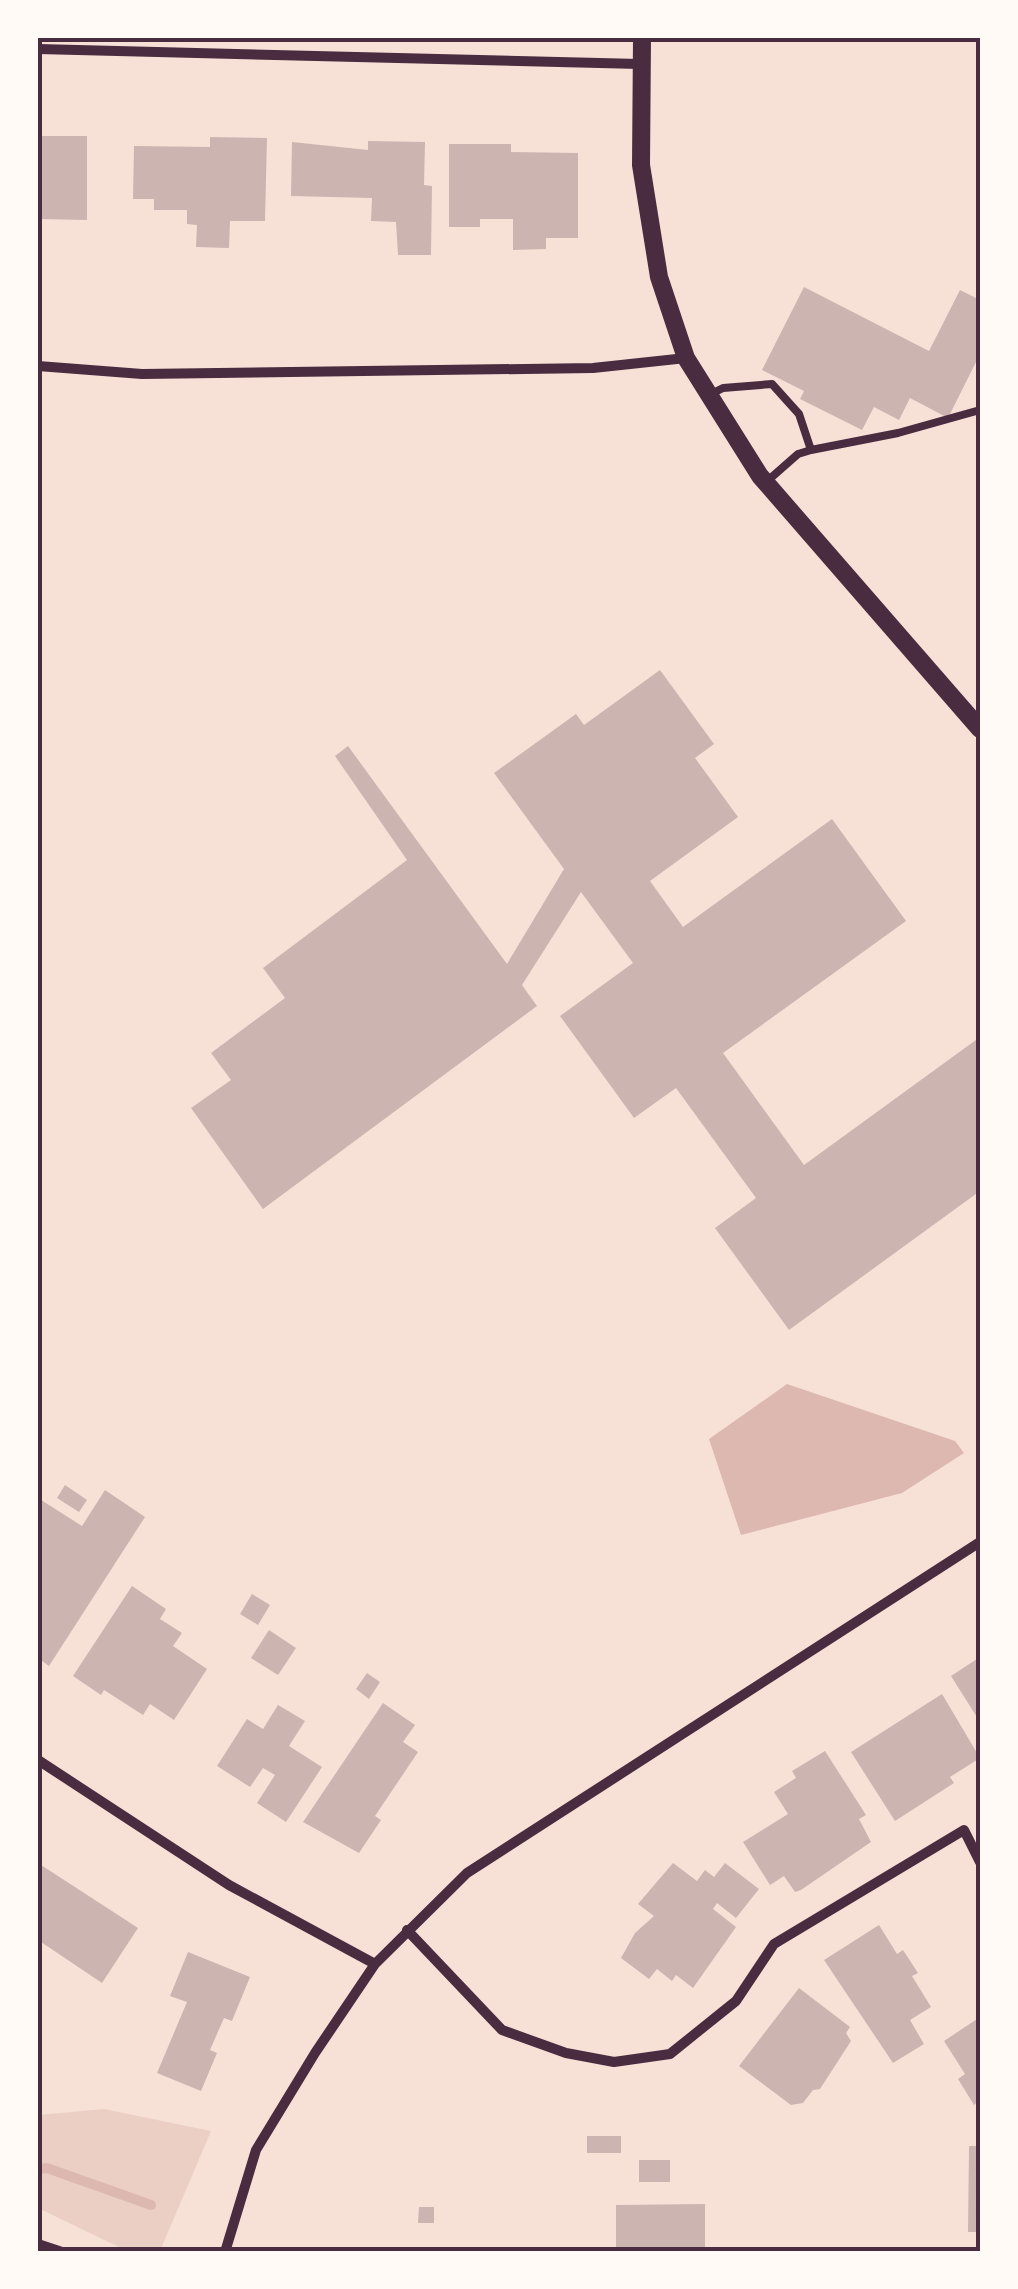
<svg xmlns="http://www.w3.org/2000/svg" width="1018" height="2289" font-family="'Times New Roman',serif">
<rect width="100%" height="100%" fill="#f7e1d7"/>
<path fill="#ebcfc5" d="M 104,2109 L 211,2131 L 160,2251 L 127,2251 L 38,2208 L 38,2115 Z"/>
<path fill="#dcb8b0" d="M 787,1384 L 955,1441 L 964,1453 L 902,1493 L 741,1535 L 709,1439 Z"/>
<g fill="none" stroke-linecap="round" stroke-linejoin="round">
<path stroke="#dcb8b0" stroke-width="10" d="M 38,2169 L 47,2168 L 151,2205"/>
</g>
<path fill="#ccb4b1" d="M 38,136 L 87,136 L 87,220 L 38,219 Z
M 210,137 L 267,138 L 265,221 L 230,221 L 229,248 L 196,247 L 197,225 L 187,224 L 187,210 L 154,210 L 154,199 L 133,199 L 134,146 L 210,147 Z
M 368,141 L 425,142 L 424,185 L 432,186 L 431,255 L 398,255 L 396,222 L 371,221 L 372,198 L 291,196 L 292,142 L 368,150 Z
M 449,144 L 511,144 L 511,152 L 578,153 L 578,238 L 546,238 L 546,249 L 513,250 L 513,219 L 480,219 L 480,227 L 449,227 Z
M 804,287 L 929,351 L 960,290 L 980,300 L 980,354 L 948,418 L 910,398 L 899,420 L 874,407 L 862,430 L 800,399 L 804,391 L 762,370 Z
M 660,670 L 714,744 L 695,758 L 738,817 L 650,881 L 683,927 L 832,819 L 906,921 L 723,1053 L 804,1165 L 980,1037 L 980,1191 L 789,1330 L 715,1228 L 756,1198 L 676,1088 L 634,1118 L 560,1016 L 633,963 L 581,892 L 522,985 L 537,1006 L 263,1209 L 191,1108 L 231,1080 L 211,1053 L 285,998 L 263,968 L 407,860 L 335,756 L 348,746 L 507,964 L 564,869 L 494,773 L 576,714 L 584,725 Z
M 65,1485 L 87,1500 L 79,1512 L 57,1498 Z
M 105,1490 L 145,1517 L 49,1666 L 38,1658 L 38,1498 L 82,1526 Z
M 132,1586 L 166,1609 L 160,1619 L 182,1633 L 173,1646 L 207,1669 L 174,1720 L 150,1704 L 143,1715 L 104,1690 L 101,1695 L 73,1676 Z
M 252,1594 L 270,1605 L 258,1625 L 240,1614 Z
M 269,1630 L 296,1648 L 278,1675 L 251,1658 Z
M 980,1657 L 980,1722 L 951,1676 Z
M 367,1673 L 380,1682 L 369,1699 L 356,1689 Z
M 942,1694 L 980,1758 L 950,1777 L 954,1783 L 895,1821 L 851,1752 Z
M 383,1703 L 415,1725 L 403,1742 L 418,1752 L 375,1816 L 381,1820 L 359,1853 L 303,1822 Z
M 278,1705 L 305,1721 L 289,1746 L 322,1767 L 286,1822 L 257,1803 L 275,1775 L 263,1768 L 250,1787 L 217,1766 L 247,1719 L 263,1729 Z
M 825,1751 L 866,1815 L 859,1819 L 871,1842 L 801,1890 L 795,1892 L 784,1876 L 770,1885 L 743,1842 L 788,1814 L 774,1792 L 796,1778 L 792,1771 Z
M 38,1863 L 138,1928 L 102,1983 L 38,1940 Z
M 673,1863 L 697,1881 L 705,1870 L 714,1877 L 725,1863 L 759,1889 L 736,1918 L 717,1903 L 713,1909 L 736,1927 L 693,1988 L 676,1975 L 672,1981 L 657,1969 L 649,1979 L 621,1958 L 635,1933 L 654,1916 L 638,1904 Z
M 879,1925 L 897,1954 L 903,1950 L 918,1973 L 912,1976 L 931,2007 L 910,2020 L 924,2044 L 893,2063 L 824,1960 Z
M 188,1952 L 250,1977 L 232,2021 L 224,2018 L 210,2050 L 217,2053 L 201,2091 L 157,2073 L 187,2002 L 170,1996 Z
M 799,1988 L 850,2027 L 846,2033 L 851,2041 L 820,2089 L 813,2090 L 803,2103 L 791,2105 L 739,2066 Z
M 980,2017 L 980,2100 L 974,2105 L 958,2079 L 965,2074 L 944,2041 Z
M 587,2136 L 621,2136 L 621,2153 L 587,2153 Z
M 969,2146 L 980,2146 L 980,2232 L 968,2232 Z
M 639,2160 L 670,2160 L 670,2182 L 639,2182 Z
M 705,2204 L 705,2252 L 616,2252 L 616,2205 Z
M 419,2207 L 434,2207 L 434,2223 L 418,2223 Z"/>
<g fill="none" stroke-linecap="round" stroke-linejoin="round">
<path stroke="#4a2c40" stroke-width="8" d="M 711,394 L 723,388 L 772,384 L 799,414 L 811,450 L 898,433 L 980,410
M 765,483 L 798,454 L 811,450"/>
<path stroke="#4a2c40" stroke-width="10" d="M 38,49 L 640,64
M 38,366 L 142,374 L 593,368 L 686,358
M 38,1760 L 229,1885 L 375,1964
M 407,1930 L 502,2030 L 566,2053 L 614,2062 L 670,2054 L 736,2001 L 774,1944 L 964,1830 L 980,1862
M 38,2244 L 62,2252
M 225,2252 L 256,2150 L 315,2053 L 375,1964 L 467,1873 L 980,1542"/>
<path stroke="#4a2c40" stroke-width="18" d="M 642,38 L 641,165 L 659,277 L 686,358 L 760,476 L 980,729"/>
</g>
<rect width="1018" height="2289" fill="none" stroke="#fffaf5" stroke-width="80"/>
<rect x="40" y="40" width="938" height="2209" fill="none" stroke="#4a2c40" stroke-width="4"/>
</svg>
